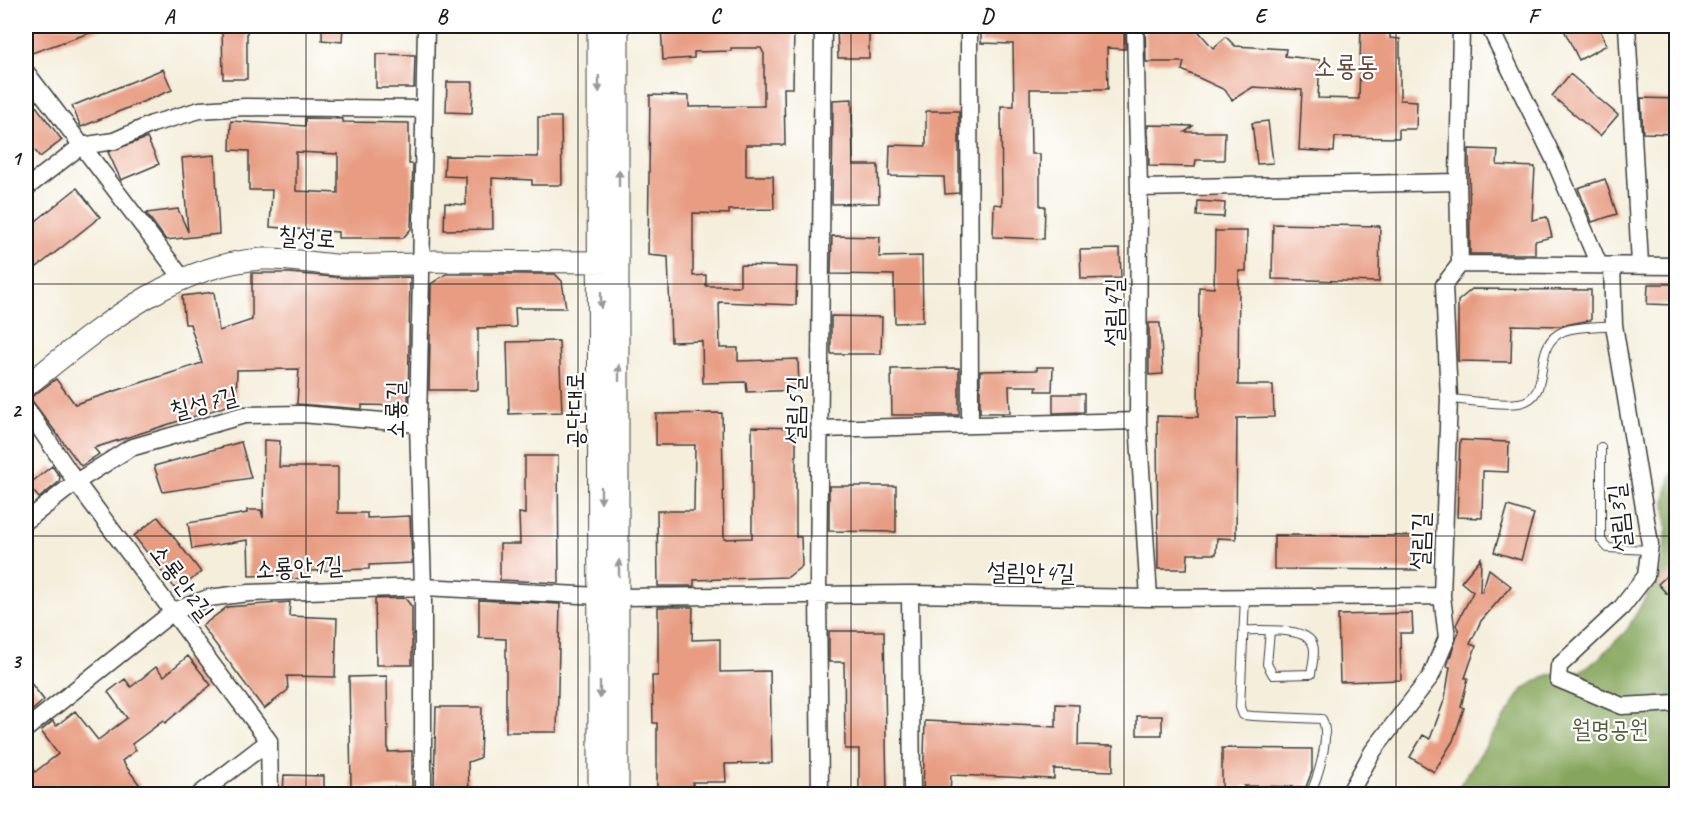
<svg xmlns="http://www.w3.org/2000/svg" width="1702" height="820" font-family="Caveat,'Poor Story',sans-serif">
<rect width="100%" height="100%" fill="#fff"/>
<filter id="ink" filterUnits="userSpaceOnUse"><feTurbulence type="fractalNoise" baseFrequency=".0167" numOctaves="2"/><feDisplacementMap in="SourceGraphic" scale="12" xChannelSelector="R" yChannelSelector="G"/><feConvolveMatrix kernelMatrix="1 2 1 2 8 2 1 2 1" color-interpolation-filters="sRGB"/></filter>
<filter id="wash" filterUnits="userSpaceOnUse"><feTurbulence type="fractalNoise" baseFrequency=".008" numOctaves="4" result="noise"/><feDisplacementMap in="SourceGraphic" scale="24" xChannelSelector="R" yChannelSelector="G"/><feGaussianBlur stdDeviation="1.35" result="paint"/><feColorMatrix in="noise" values="0 0 0 0 0 0 0 0 0 0 0 0 0 0 0 0 0 1.4 0 .05"/><feComposite in="paint" operator="in"/></filter>
<g filter="url(#wash)">
<rect width="100%" height="100%" fill="#f4eedb"/>
<path fill="#86a65b" stroke="#51613c" stroke-width="1.5" d="M 1676,469 L 1676,794 L 1454,794 L 1524,688 L 1548,675 L 1579,672 L 1598,659 L 1627,630 L 1661,570 L 1667,529 L 1665,501 L 1670,478 Z"/>
<g id="blocks">
<path fill="#e89d83" fill-rule="evenodd" d="M 45,26 L 103,26 L 104,28 L 26,55 L 26,32 Z
M 222,26 L 247,26 L 247,79 L 223,79 Z
M 322,26 L 343,26 L 342,42 L 322,40 Z
M 661,26 L 794,26 L 793,88 L 784,88 L 785,145 L 746,145 L 746,176 L 773,176 L 774,209 L 729,210 L 729,214 L 693,213 L 693,276 L 706,275 L 706,286 L 740,286 L 740,265 L 797,267 L 796,305 L 719,302 L 720,348 L 738,348 L 738,361 L 798,359 L 799,390 L 747,392 L 746,382 L 703,383 L 702,341 L 671,342 L 668,257 L 648,255 L 650,95 L 689,96 L 689,107 L 764,106 L 764,54 L 761,48 L 731,48 L 731,51 L 694,52 L 694,58 L 663,60 Z
M 837,26 L 869,26 L 869,58 L 838,58 Z
M 981,26 L 1125,26 L 1125,49 L 1107,48 L 1108,89 L 1030,89 L 1031,154 L 1040,154 L 1040,206 L 1045,206 L 1044,239 L 993,237 L 994,204 L 1002,205 L 1001,106 L 1014,106 L 1013,44 L 981,43 Z
M 1145,26 L 1194,26 L 1213,48 L 1226,37 L 1235,46 L 1286,49 L 1285,56 L 1320,60 L 1318,98 L 1359,99 L 1361,26 L 1387,26 L 1390,28 L 1390,38 L 1400,39 L 1400,100 L 1417,101 L 1416,129 L 1399,129 L 1399,138 L 1335,137 L 1334,152 L 1299,150 L 1302,90 L 1253,87 L 1232,100 L 1225,90 L 1182,70 L 1184,62 L 1146,62 Z
M 1562,26 L 1598,26 L 1607,45 L 1579,60 Z
M 376,54 L 415,55 L 414,88 L 376,88 Z
M 163,69 L 172,90 L 81,127 L 72,106 Z
M 1570,74 L 1618,115 L 1600,136 L 1552,96 Z
M 447,82 L 473,82 L 472,113 L 446,112 Z
M 26,93 L 62,140 L 40,157 L 26,139 Z
M 1641,98 L 1677,99 L 1677,134 L 1643,133 Z
M 852,99 L 853,165 L 878,165 L 879,203 L 832,204 L 833,100 Z
M 926,111 L 959,111 L 959,193 L 945,194 L 944,177 L 889,176 L 890,145 L 926,146 Z
M 538,117 L 561,117 L 562,185 L 532,185 L 532,180 L 492,178 L 493,229 L 444,230 L 445,203 L 466,205 L 466,177 L 444,176 L 445,156 L 538,157 Z
M 305,118 L 343,119 L 343,122 L 409,123 L 409,164 L 413,164 L 411,229 L 403,238 L 338,238 L 338,232 L 270,227 L 272,190 L 249,190 L 249,151 L 230,150 L 231,121 L 305,126 ZM 296,152 L 338,154 L 338,193 L 296,191 Z
M 1268,121 L 1273,163 L 1257,164 L 1252,123 Z
M 1148,125 L 1193,126 L 1185,132 L 1225,132 L 1224,160 L 1196,160 L 1195,167 L 1149,166 Z
M 147,138 L 159,164 L 121,180 L 108,152 Z
M 1469,149 L 1498,150 L 1497,165 L 1535,167 L 1532,220 L 1547,217 L 1552,237 L 1535,241 L 1535,254 L 1470,254 Z
M 215,155 L 219,234 L 166,240 L 146,213 L 178,209 L 188,232 L 182,158 Z
M 1605,179 L 1617,214 L 1592,222 L 1578,188 Z
M 77,188 L 100,217 L 37,267 L 26,252 L 26,229 Z
M 1198,201 L 1225,203 L 1224,217 L 1197,216 Z
M 1273,224 L 1380,226 L 1379,282 L 1272,279 Z
M 1215,231 L 1247,231 L 1246,271 L 1239,271 L 1238,385 L 1273,385 L 1274,417 L 1237,418 L 1236,539 L 1217,538 L 1216,554 L 1188,554 L 1187,569 L 1158,569 L 1157,416 L 1198,417 L 1199,287 L 1214,288 Z
M 832,236 L 880,237 L 879,257 L 922,256 L 923,322 L 895,323 L 894,275 L 831,274 Z
M 1120,249 L 1121,278 L 1081,279 L 1080,250 Z
M 252,273 L 289,273 L 346,278 L 410,277 L 408,406 L 362,405 L 362,409 L 297,404 L 299,369 L 237,370 L 236,403 L 94,448 L 99,454 L 81,466 L 30,398 L 56,379 L 75,404 L 202,363 L 190,324 L 185,324 L 182,296 L 214,292 L 219,331 L 252,320 Z
M 446,274 L 555,274 L 562,281 L 566,308 L 515,308 L 516,327 L 478,328 L 478,390 L 429,390 L 431,284 Z
M 1648,284 L 1677,284 L 1677,305 L 1647,304 Z
M 1472,289 L 1591,290 L 1591,320 L 1560,326 L 1512,325 L 1511,362 L 1458,361 L 1458,301 Z
M 831,316 L 882,317 L 881,354 L 831,354 Z
M 1149,323 L 1160,323 L 1163,374 L 1149,375 Z
M 559,341 L 562,412 L 509,414 L 507,342 Z
M 1037,367 L 1053,367 L 1052,391 L 1036,391 L 1037,386 L 1009,386 L 1010,413 L 980,413 L 980,371 L 1037,370 Z
M 959,368 L 959,415 L 892,415 L 891,369 Z
M 1053,394 L 1084,394 L 1084,412 L 1053,413 Z
M 722,413 L 724,539 L 752,538 L 752,427 L 796,428 L 796,537 L 801,537 L 802,566 L 788,577 L 694,580 L 694,586 L 658,586 L 657,511 L 694,511 L 695,445 L 656,445 L 656,414 Z
M 264,440 L 280,441 L 279,467 L 338,467 L 338,513 L 367,513 L 367,518 L 410,516 L 412,563 L 369,565 L 369,569 L 310,571 L 310,578 L 283,579 L 283,575 L 249,576 L 248,540 L 192,549 L 188,523 L 247,513 L 247,510 L 261,510 L 263,518 Z
M 1460,440 L 1509,442 L 1508,472 L 1483,471 L 1482,518 L 1457,517 Z
M 241,442 L 251,478 L 163,492 L 154,466 Z
M 525,456 L 558,456 L 559,583 L 500,580 L 500,544 L 520,544 L 519,513 L 525,514 Z
M 52,466 L 60,477 L 59,482 L 39,498 L 28,485 Z
M 829,486 L 896,486 L 896,532 L 829,531 Z
M 1508,506 L 1534,514 L 1521,560 L 1494,552 Z
M 158,517 L 201,572 L 177,591 L 134,536 Z
M 1274,535 L 1418,536 L 1418,570 L 1274,569 Z
M 1481,558 L 1480,592 L 1482,592 L 1489,569 L 1511,586 L 1481,621 L 1470,644 L 1476,646 L 1465,678 L 1468,678 L 1461,707 L 1464,708 L 1453,741 L 1434,772 L 1410,757 L 1423,735 L 1430,739 L 1445,698 L 1450,667 L 1447,666 L 1459,631 L 1456,625 L 1473,592 L 1461,582 Z
M 1677,566 L 1677,585 L 1667,594 L 1658,584 Z
M 405,598 L 412,607 L 412,665 L 376,665 L 375,599 Z
M 479,600 L 560,604 L 557,732 L 506,732 L 506,639 L 479,638 Z
M 290,602 L 289,616 L 337,618 L 335,677 L 287,676 L 288,690 L 264,709 L 202,626 L 227,607 Z
M 658,607 L 693,607 L 692,640 L 720,639 L 720,672 L 770,671 L 772,763 L 725,764 L 726,782 L 693,782 L 693,795 L 657,795 L 657,723 L 653,723 L 652,676 L 658,676 Z
M 1412,613 L 1413,633 L 1400,633 L 1401,680 L 1340,682 L 1338,615 Z
M 829,631 L 884,631 L 887,793 L 859,793 L 859,749 L 845,749 L 844,662 L 829,662 Z
M 188,656 L 211,685 L 165,723 L 163,721 L 132,744 L 136,750 L 122,761 L 147,795 L 26,795 L 26,759 L 35,772 L 58,754 L 41,731 L 53,721 L 56,726 L 75,711 L 98,740 L 127,718 L 108,692 L 125,679 L 131,687 L 156,667 L 164,676 Z
M 387,676 L 388,752 L 412,751 L 412,787 L 351,788 L 349,677 Z
M 26,677 L 44,700 L 28,714 L 26,714 Z
M 1056,704 L 1079,705 L 1078,745 L 1113,746 L 1113,771 L 1054,769 L 1054,779 L 951,775 L 950,795 L 923,795 L 925,721 L 1056,727 Z
M 436,707 L 482,707 L 480,758 L 468,762 L 469,795 L 437,795 L 437,787 L 434,787 Z
M 1137,716 L 1162,716 L 1162,735 L 1137,735 Z
M 1222,748 L 1312,749 L 1312,771 L 1306,787 L 1244,786 L 1244,795 L 1222,795 Z
M 284,775 L 324,776 L 324,795 L 283,795 Z"/>
</g>
</g>
<g filter="url(#ink)">
<use href="#blocks" fill-opacity="0" stroke="#3c3c39" stroke-width="1.5"/>
<g fill="none" stroke-linecap="round" stroke-linejoin="round">
<g stroke="#3c3c39" stroke-width="10">
<path id="service" d="M 1449,399 C 1471,400 1498,406 1519,403 C 1556,397 1528,345 1564,331 C 1578,326 1599,327 1614,325
M 1601,447 L 1601,540 L 1608,548 L 1649,550
M 1245,597 L 1240,707 L 1243,715 L 1253,716 L 1322,719 C 1331,736 1318,777 1310,794
M 1243,630 C 1261,631 1307,626 1313,645 C 1316,653 1312,665 1311,674 L 1273,675 L 1267,664 L 1270,631"/>
</g>
<g stroke="#3c3c39" stroke-width="19">
<path id="minor" d="M 969,26 L 970,424
M 1135,26 L 1139,188 L 1138,421 L 1149,598
M 1489,26 L 1554,159 L 1599,265
M 1627,26 L 1640,264
M 26,72 L 183,279
M 26,188 L 81,146 L 114,141 L 152,124 L 200,110 L 245,107 L 424,109
M 1139,188 L 1458,182
M 1460,264 L 1676,266
M 1612,266 L 1614,325 L 1650,544 L 1646,576 L 1622,607 L 1559,666 L 1558,679 L 1622,706 L 1676,703
M 26,408 L 76,482 L 269,741 L 270,794
M 819,429 L 1138,421
M 26,521 L 76,482 L 130,448 L 244,415 L 301,414 L 418,424
M 910,594 L 912,794
M 26,729 L 174,611 L 208,598 L 249,593 L 423,587 L 619,597 L 910,594 L 1149,598 L 1442,596
M 200,794 L 269,741
M 423,794 L 423,587 L 418,424 L 426,26
M 820,794 L 818,594 L 823,26
M 1349,794 L 1373,751 L 1431,676 L 1447,638 L 1442,596 L 1449,399 L 1444,285 L 1460,264 L 1458,182 L 1461,26"/>
</g>
<g stroke="#3c3c39" stroke-width="23">
<path id="tertiary" d="M 598,26 L 599,794
M 618,26 L 618,794
M 26,386 C 95,332 171,264 263,259 C 287,258 312,263 336,265 C 363,266 391,264 418,264 L 421,261 L 613,262"/>
</g>
<use href="#service" stroke="#fff" stroke-width="8"/>
<use href="#minor" stroke="#fff" stroke-width="16"/>
<use href="#tertiary" stroke="#fff" stroke-width="21"/>
</g>
<defs><path id="oneway-solid" d="M-6-.8H1V-3.2L6.5 0L1 3.2V.8H-6Z" transform="scale(1.5)"/></defs>
<g fill="#999">
<use href="#oneway-solid" transform="translate(599 84) rotate(89)"/>
<use href="#oneway-solid" transform="translate(619 178) rotate(-90)"/>
<use href="#oneway-solid" transform="translate(601 300) rotate(90)"/>
<use href="#oneway-solid" transform="translate(619 373) rotate(-90)"/>
<use href="#oneway-solid" transform="translate(601 495) rotate(90)"/>
<use href="#oneway-solid" transform="translate(619 568) rotate(-90)"/>
<use href="#oneway-solid" transform="translate(600 690) rotate(90)"/>
</g>
</g>
<path fill="none" stroke="#1c1c1c" stroke-width="1.5" stroke-opacity="0.55" d="M 306,26 L 306,794M 578,26 L 578,794M 851,26 L 851,794M 1124,26 L 1124,794M 1396,26 L 1396,794M 26,284 L 1676,284M 26,536 L 1676,536"/>
<g text-anchor="middle" dominant-baseline="central" stroke-width="4.5" stroke-linejoin="round" paint-order="stroke">
<g font-size="24" fill="#1c1c1c" stroke="#fff">
<text transform="translate(307 237) rotate(4)">칠성로</text>
<text transform="translate(1114 312) rotate(-90)">설림4길</text>
<text transform="translate(204 403) rotate(-14)">칠성7길</text>
<text transform="translate(395 410) rotate(-90)">소룡길</text>
<text transform="translate(575 410) rotate(-90)">공단대로</text>
<text transform="translate(795 410) rotate(-89)">설림5길</text>
<text transform="translate(1619 518) rotate(-96)">설림3길</text>
<text transform="translate(1420 541) rotate(-88)">설림길</text>
<text transform="translate(299 567) rotate(-3)">소룡안1길</text>
<text transform="translate(1031 572) rotate(1)">설림안4길</text>
<text transform="translate(182 582) rotate(53)">소룡안2길</text>
</g>
<g font-size="24" fill="#545e3a" stroke="#fff">
<text x="1610" y="729">월명공원</text>
</g>
<g font-size="27" fill="#634940" stroke="#fff">
<text x="1346" y="66">소룡동</text>
</g>
</g>
<rect width="1702" height="820" fill="none" stroke="#fff" stroke-width="66"/>
<rect x="33" y="33" width="1636" height="754" fill="none" stroke="#1c1c1c" stroke-width="2"/>
<g font-size="20" text-anchor="middle" font-weight="bold" fill="#1c1c1c">
<text x="169" y="23">A</text>
<text x="442" y="23">B</text>
<text x="715" y="23">C</text>
<text x="987" y="23">D</text>
<text x="1260" y="23">E</text>
<text x="1533" y="23">F</text>
<text x="16" y="165">1</text>
<text x="16" y="417">2</text>
<text x="16" y="668">3</text>
</g>
</svg>
